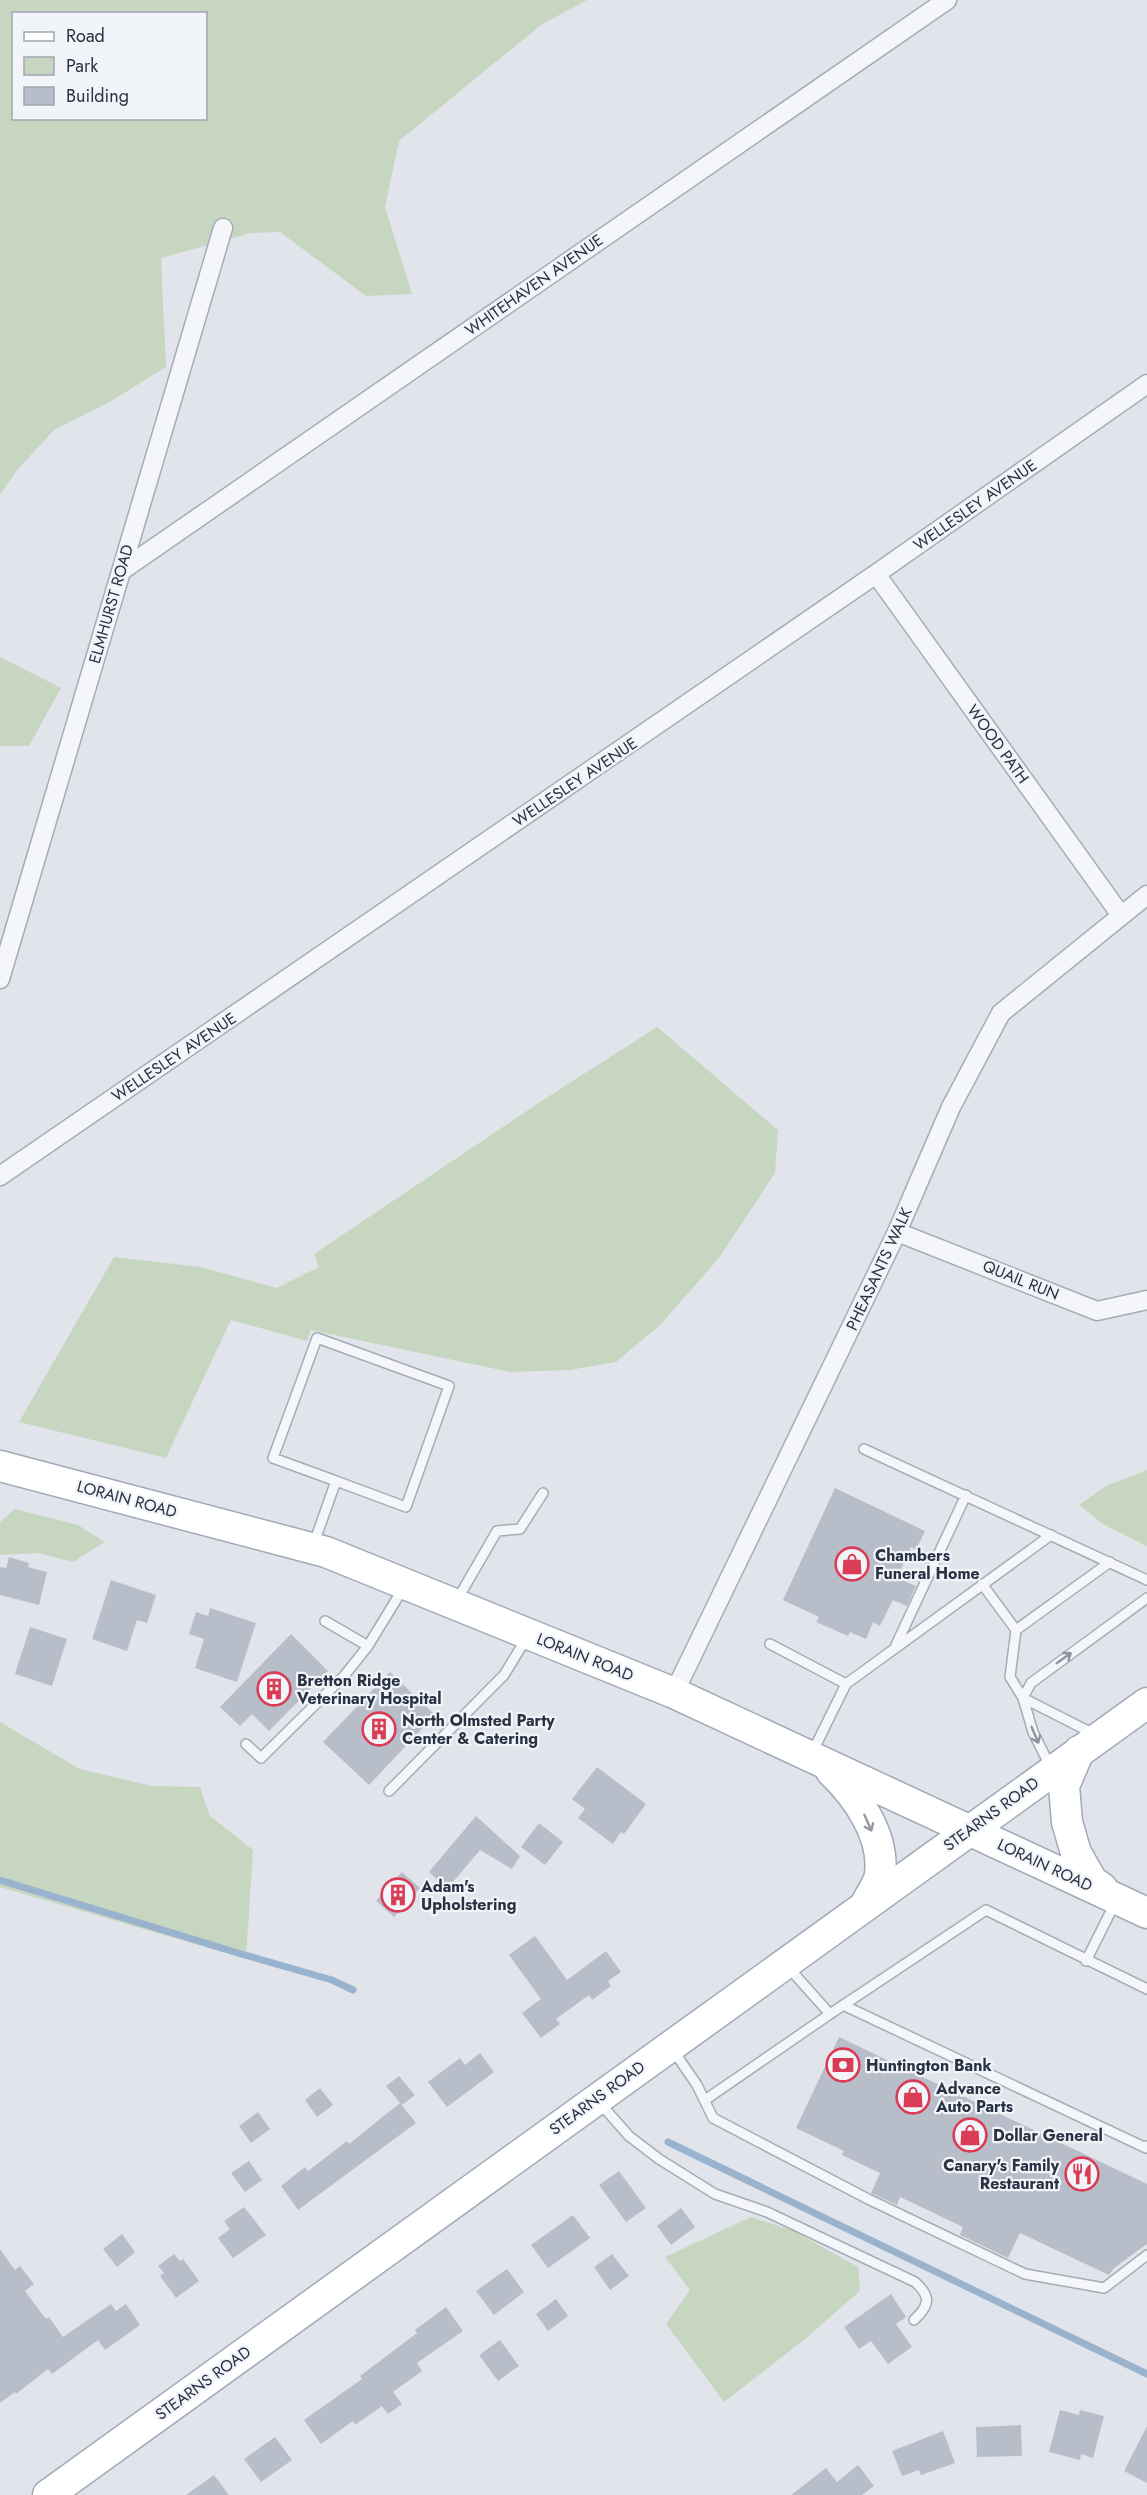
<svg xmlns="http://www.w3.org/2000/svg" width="1147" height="2495" font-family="Jost,sans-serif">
<rect width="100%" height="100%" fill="#e1e5eb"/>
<path fill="#c7d6c1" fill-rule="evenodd" d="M 0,0 L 587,0 L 541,25 L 399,141 L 385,207 L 412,294 L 366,296 L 280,232 L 251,233 L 161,258 L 166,367 L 113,400 L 54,430 L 18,469 L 0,495 ZM 14,14 L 206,14 L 206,118 L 14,118 Z
M 0,657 L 61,688 L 29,746 L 0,746 Z
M 657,1027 L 778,1130 L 775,1173 L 719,1258 L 661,1324 L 616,1362 L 570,1370 L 510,1372 L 311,1330 L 307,1341 L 231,1320 L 166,1458 L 19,1422 L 114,1257 L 201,1267 L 277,1288 L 319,1267 L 314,1254 L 543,1100 Z
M 1147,1470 L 1147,1546 L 1103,1524 L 1079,1505 L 1106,1486 Z
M 15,1509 L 78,1525 L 105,1542 L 73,1562 L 38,1553 L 0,1555 L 0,1522 Z
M 0,1722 L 80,1769 L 152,1786 L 200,1787 L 210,1816 L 253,1850 L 246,1959 L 0,1887 Z
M 751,2217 L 794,2231 L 858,2267 L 860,2291 L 805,2339 L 724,2402 L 666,2324 L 690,2290 L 665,2257 Z"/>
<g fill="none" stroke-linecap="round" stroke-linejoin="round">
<path stroke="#99b3ce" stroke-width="7" d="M 0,1880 L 238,1953 L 332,1980 L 353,1990
M 668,2142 L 1147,2374"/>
</g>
<path fill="#b8bec9" d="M 835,1488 L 925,1531 L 916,1550 L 911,1547 L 897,1578 L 916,1586 L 907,1606 L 893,1600 L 880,1626 L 873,1622 L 866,1639 L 850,1632 L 848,1636 L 816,1622 L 819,1617 L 783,1600 Z
M 9,1557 L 29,1563 L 28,1567 L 47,1572 L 39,1605 L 0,1595 L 0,1567 L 6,1568 Z
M 111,1580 L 156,1595 L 147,1623 L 137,1620 L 127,1651 L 92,1639 Z
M 210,1608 L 256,1623 L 237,1682 L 195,1668 L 204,1639 L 189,1634 L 196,1612 L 208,1616 Z
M 30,1627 L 67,1639 L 52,1686 L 15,1674 Z
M 291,1634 L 328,1671 L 269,1731 L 252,1714 L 240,1726 L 220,1707 Z
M 390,1672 L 435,1715 L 369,1785 L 323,1742 Z
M 597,1767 L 646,1804 L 624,1834 L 621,1832 L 613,1844 L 578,1818 L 585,1809 L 572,1799 Z
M 476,1816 L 520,1856 L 512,1869 L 480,1850 L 447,1889 L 429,1872 Z
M 539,1823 L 563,1842 L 545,1865 L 521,1847 Z
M 402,1872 L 420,1888 L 394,1917 L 376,1901 Z
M 535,1936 L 567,1980 L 606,1951 L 621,1972 L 608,1981 L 611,1986 L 592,2000 L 589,1995 L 556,2019 L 560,2024 L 541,2038 L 522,2013 L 541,1999 L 509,1955 Z
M 839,2037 L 1147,2184 L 1147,2244 L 1114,2268 L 1109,2275 L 1020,2233 L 1008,2258 L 960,2235 L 963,2227 L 900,2197 L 897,2205 L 871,2193 L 880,2173 L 842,2155 L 844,2151 L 796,2128 Z
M 480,2053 L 494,2072 L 447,2107 L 428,2082 L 460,2058 L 465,2065 Z
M 399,2076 L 415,2095 L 402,2105 L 386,2086 Z
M 320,2088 L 333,2105 L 317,2117 L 305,2100 Z
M 400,2103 L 416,2123 L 298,2210 L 281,2186 L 305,2167 L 308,2171 L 347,2141 L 349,2144 Z
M 258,2112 L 270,2129 L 251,2143 L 239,2126 Z
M 249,2161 L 262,2180 L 245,2192 L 231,2173 Z
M 619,2171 L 646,2208 L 626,2222 L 599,2185 Z
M 244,2207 L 266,2235 L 233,2258 L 218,2238 L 230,2229 L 224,2221 Z
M 681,2208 L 695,2227 L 671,2245 L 657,2226 Z
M 573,2215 L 590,2238 L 548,2268 L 531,2245 Z
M 122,2234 L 135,2252 L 117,2267 L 103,2249 Z
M 0,2249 L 15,2270 L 20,2266 L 34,2284 L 25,2291 L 46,2319 L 49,2317 L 63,2337 L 111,2304 L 116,2311 L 126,2304 L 140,2325 L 105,2350 L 98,2340 L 52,2374 L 48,2369 L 16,2394 L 15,2392 L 0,2403 Z
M 174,2254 L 180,2261 L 183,2259 L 199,2281 L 176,2298 L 160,2276 L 164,2273 L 158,2266 Z
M 612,2254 L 629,2276 L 610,2290 L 594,2267 Z
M 507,2269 L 524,2292 L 494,2315 L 476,2291 Z
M 891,2294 L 906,2317 L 896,2324 L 912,2347 L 888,2364 L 871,2341 L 859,2349 L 844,2327 Z
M 556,2299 L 568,2316 L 548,2331 L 536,2314 Z
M 446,2307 L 463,2331 L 417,2363 L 422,2371 L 393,2392 L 402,2404 L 388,2414 L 382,2406 L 355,2425 L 353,2421 L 321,2444 L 304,2420 L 362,2379 L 360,2376 L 417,2333 L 415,2330 Z
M 500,2340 L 519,2366 L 498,2381 L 479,2355 Z
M 1060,2410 L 1079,2415 L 1080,2410 L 1104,2416 L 1093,2458 L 1081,2454 L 1080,2460 L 1049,2452 Z
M 1021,2425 L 1022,2456 L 977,2457 L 976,2427 Z
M 1147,2426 L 1147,2483 L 1124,2471 Z
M 943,2431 L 955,2463 L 921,2475 L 919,2470 L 902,2476 L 892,2451 Z
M 275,2437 L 292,2460 L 261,2482 L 244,2459 Z
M 858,2465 L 874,2486 L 862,2495 L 791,2495 L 826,2468 L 837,2482 Z
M 214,2475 L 229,2495 L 186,2495 Z"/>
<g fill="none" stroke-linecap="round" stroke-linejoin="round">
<g stroke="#a6acb6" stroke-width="12">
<path id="lane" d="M 864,1449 L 1147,1580
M 314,1543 L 336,1481 L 406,1507 L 449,1386 L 317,1338 L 273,1458 L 336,1481
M 982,1584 L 1016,1630 L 1010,1677 L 1023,1698 L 1033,1732 L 1051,1768
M 457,1600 L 497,1531 L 520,1529 L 543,1493
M 325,1621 L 368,1646 L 404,1587
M 1016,1630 L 1110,1562
M 770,1644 L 846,1684
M 896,1645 L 966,1495
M 1023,1698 L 1031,1683 L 1147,1598
M 1023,1698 L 1096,1735
M 246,1744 L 261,1758 L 344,1676 L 368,1646
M 812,1753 L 846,1684 L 1051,1535
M 389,1791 L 504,1675 L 526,1639
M 1086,1961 L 1115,1903
M 788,1967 L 830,2014 L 986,1910 L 1147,1989
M 843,2005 L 1146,2148 L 1147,2146
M 673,2050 L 697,2085 L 713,2118 L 868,2199 L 1025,2274 L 1104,2288 L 1147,2255
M 705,2100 L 830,2014
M 599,2102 L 629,2136 L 659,2159 L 715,2194 L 767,2212 L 915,2282 C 932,2297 929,2306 914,2320"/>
</g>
<g stroke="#a6acb6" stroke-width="21">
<path id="street" d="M 121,571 L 947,0
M 876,574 L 1120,914
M 0,979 L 223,228
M 0,1176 L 876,574 L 1147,384
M 897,1232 L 1097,1311 L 1147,1300
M 674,1693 L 897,1232 L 951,1107 L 1001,1013 L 1147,895"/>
</g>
<g stroke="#9fa9b8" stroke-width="33">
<path id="primary" d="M 0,1466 L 326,1552 L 674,1693 L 1147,1913
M 1079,1751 L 1064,1786 L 1067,1822 L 1076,1853 L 1092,1881 L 1102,1888
M 831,1771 C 857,1796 885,1836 880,1874 C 879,1884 870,1895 866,1904
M 48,2495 L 1147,1703"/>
</g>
<use href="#lane" stroke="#f4f6f9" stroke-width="9"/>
<use href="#street" stroke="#f4f6f9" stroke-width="18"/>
<use href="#primary" stroke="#fff" stroke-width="30"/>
</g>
<defs><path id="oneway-shaft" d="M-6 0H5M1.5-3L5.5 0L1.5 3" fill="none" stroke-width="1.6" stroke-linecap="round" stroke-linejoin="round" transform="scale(1.5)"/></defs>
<g stroke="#8e949e">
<use href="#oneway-shaft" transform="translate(1064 1658) rotate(-36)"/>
<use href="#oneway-shaft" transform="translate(1035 1735) rotate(67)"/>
</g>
<use stroke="#9498a2" href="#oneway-shaft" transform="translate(868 1823) rotate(66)"/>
<defs>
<g id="shop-ring" transform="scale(1.725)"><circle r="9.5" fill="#f1f4f8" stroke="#da3c55" stroke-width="1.5"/><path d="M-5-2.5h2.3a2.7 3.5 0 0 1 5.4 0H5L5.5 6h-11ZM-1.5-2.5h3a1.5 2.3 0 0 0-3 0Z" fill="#da3c55"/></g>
<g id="building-ring" transform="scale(1.725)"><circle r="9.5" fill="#f1f4f8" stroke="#da3c55" stroke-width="1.5"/><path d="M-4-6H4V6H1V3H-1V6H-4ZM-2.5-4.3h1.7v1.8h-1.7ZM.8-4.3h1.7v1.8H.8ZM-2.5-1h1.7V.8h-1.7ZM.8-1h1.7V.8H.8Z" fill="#da3c55"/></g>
<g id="bank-ring" transform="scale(1.725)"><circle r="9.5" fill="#f1f4f8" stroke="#da3c55" stroke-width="1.5"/><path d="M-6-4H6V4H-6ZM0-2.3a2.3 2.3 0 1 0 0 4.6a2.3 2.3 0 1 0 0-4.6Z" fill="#da3c55"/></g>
<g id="restaurant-ring" transform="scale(1.725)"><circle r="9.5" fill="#f1f4f8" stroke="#da3c55" stroke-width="1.5"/><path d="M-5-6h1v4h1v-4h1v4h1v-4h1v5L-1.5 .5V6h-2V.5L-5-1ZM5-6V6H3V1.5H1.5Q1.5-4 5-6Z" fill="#da3c55"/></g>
</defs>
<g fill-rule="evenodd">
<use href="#shop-ring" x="852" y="1564"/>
<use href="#building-ring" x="274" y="1689"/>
<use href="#building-ring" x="379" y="1729"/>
<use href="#building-ring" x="398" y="1895"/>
<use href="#bank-ring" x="843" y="2065"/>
<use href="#shop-ring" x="913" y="2097"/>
<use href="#shop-ring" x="970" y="2135"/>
<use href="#restaurant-ring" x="1082" y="2174"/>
</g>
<g text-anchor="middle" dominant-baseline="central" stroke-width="4.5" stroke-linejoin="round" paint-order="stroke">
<g font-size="16" fill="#283244" stroke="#f1f4f8">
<text transform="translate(534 285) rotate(-35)">WHITEHAVEN AVENUE</text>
<text transform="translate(975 505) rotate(-35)">WELLESLEY AVENUE</text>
<text transform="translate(111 604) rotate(-74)">ELMHURST ROAD</text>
<text transform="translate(998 744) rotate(54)">WOOD PATH</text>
<text transform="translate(575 782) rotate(-34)">WELLESLEY AVENUE</text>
<text transform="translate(174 1057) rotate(-34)">WELLESLEY AVENUE</text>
<text transform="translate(879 1269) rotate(-65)">PHEASANTS WALK</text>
<text transform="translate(1021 1280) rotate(22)">QUAIL RUN</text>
<text transform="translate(127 1499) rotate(15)">LORAIN ROAD</text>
<text transform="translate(585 1657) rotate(22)">LORAIN ROAD</text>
<text transform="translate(991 1814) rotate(-36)">STEARNS ROAD</text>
<text transform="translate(1045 1865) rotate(25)">LORAIN ROAD</text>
<text transform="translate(597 2098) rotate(-36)">STEARNS ROAD</text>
<text transform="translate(203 2383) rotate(-36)">STEARNS ROAD</text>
</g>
<g font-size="16" font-weight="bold" fill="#283244" stroke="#f1f4f8" text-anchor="start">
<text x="875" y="1555">Chambers<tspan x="875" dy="18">Funeral Home</tspan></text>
<text x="297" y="1680">Bretton Ridge<tspan x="297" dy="18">Veterinary Hospital</tspan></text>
<text x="402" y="1720">North Olmsted Party<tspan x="402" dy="18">Center &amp; Catering</tspan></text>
<text x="421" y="1886">Adam's<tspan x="421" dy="18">Upholstering</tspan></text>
<text x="866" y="2065">Huntington Bank</text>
<text x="936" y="2088">Advance<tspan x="936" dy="18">Auto Parts</tspan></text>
<text x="993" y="2135">Dollar General</text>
<text x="1059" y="2165" text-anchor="end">Canary's Family<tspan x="1059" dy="18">Restaurant</tspan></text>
</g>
</g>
<rect x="12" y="12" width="195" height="108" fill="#f1f4f8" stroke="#a1a6b0" stroke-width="1.5"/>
<rect x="24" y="32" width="30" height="9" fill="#ffffff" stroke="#a1a6b0" stroke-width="1.5"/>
<text x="66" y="42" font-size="18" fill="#283244">Road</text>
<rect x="24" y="57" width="30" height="18" fill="#c7d6c1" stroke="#a1a6b0" stroke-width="1.5"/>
<text x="66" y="72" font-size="18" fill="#283244">Park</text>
<rect x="24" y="87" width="30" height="18" fill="#b8bec9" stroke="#a1a6b0" stroke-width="1.5"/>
<text x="66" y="102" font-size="18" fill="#283244">Building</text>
</svg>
